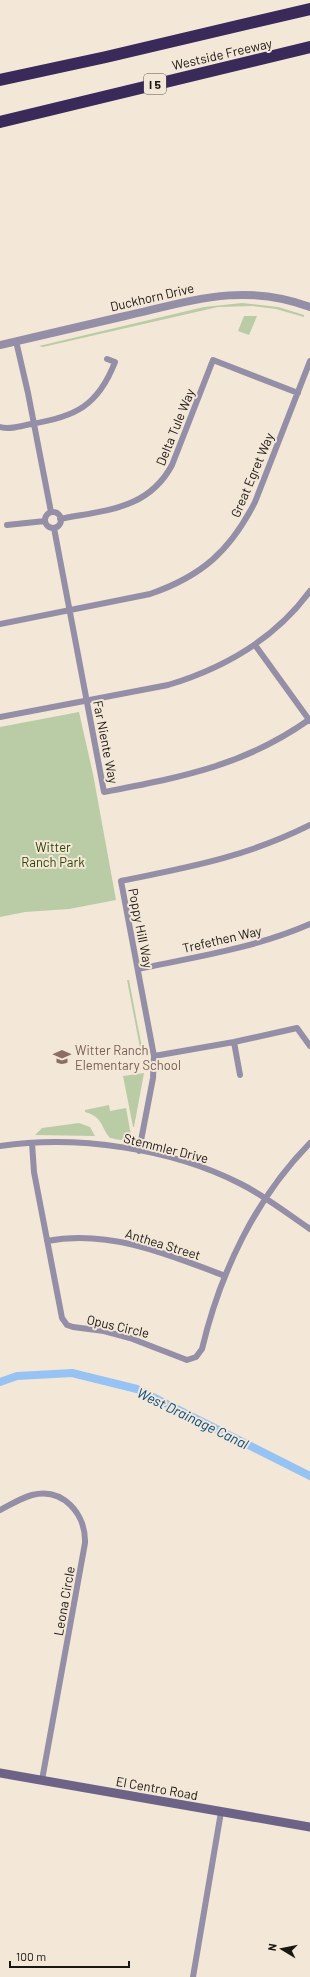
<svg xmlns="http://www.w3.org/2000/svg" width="310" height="1977" font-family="Barlow,sans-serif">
<rect width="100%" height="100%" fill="#f3e7d8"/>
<path fill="#b9cca5" d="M 242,303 L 278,307 L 304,315 L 304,317 L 276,309 L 253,306 L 218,307 L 43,347 L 39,346 L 204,307 Z
M 244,316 L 257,316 L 249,335 L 238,331 Z
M 79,712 L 93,774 L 116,900 L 69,909 L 25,912 L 0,917 L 0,727 Z
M 127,980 L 129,980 L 143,1053 L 141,1053 Z
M 144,1073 L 134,1127 L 133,1127 L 123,1076 Z
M 109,1105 L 110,1111 L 126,1108 L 131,1135 C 126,1143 117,1139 110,1138 C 100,1126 103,1117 85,1112 L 85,1110 Z
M 79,1123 L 90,1127 L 95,1136 L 35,1135 L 42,1128 Z"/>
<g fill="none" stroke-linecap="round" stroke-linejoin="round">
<path stroke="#96c3f4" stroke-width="8" d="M 0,1382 L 17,1376 L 72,1373 L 137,1389 L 310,1476"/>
<path stroke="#948ea7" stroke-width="6" d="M 16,341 L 28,393 L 51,512
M 0,427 C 10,430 21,426 31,424 C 75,417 98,406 115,362 L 107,359
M45 520a8 8 0 1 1 16 0a8 8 0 1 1-16 0Z
M 60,519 C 105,510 148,510 172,465 L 213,360 L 298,393
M 7,525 L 45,521
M 54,528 L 104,792 C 182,777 244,766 310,719
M 0,624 L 150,594 C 202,576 230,551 255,502 L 310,361
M 255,645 L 310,721
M 0,717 L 168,685 C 224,668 275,639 310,591
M 138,969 C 196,957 255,948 310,924
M 234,1042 L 240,1075
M 154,1056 L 234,1042 L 297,1028 L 310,1046
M 32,1143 L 34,1172 L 62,1318 L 67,1325 L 73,1327 L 104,1331 L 130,1338 L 187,1360 L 196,1357 L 202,1349 C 220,1273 255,1199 310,1143
M 0,1146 C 77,1135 171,1148 241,1184 C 265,1196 288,1214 310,1229
M 139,1151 L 153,1078 L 154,1056 L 121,881 C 190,867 246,857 310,825
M 47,1241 C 108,1229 168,1254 225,1276
M 0,1510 C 10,1505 21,1498 32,1495 C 63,1487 86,1514 85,1543 L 42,1780
M 193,1977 L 221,1812"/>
<path stroke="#948ea7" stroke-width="8" d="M 0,345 C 42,335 83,326 125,316 C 191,301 243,282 310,307"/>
<path stroke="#6c6387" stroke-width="9" d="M 0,1773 L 310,1827"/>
<path stroke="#392a5a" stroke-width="12" d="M 0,80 L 106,57 L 310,9
M 0,122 L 310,47"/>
</g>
<defs>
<g id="school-bare" transform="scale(1.38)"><path d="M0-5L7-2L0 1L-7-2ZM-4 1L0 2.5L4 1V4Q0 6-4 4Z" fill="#8d6e63" stroke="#f3e7d8" stroke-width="2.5" paint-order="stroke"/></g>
</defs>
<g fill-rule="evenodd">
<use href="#school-bare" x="62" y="1057"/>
</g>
<g text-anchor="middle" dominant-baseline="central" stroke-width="4" stroke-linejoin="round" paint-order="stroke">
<rect fill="#f3e7d8" stroke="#5b554c" stroke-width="1" x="144" y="74" width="22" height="20" rx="3"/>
<g font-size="12" font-weight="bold" fill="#1a1610">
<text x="155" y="84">I 5</text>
</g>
<g font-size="13" fill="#1a1610" stroke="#f3e7d8">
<text transform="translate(222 54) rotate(-13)">Westside Freeway</text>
<text transform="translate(152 297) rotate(-13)">Duckhorn Drive</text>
<text transform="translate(175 427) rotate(-68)">Delta Tule Way</text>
<text transform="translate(252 475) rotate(-67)">Great Egret Way</text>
<text transform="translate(106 742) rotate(79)">Far Niente Way</text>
<text transform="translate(141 928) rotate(79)">Poppy Hill Way</text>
<text transform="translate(222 939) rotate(-13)">Trefethen Way</text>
<text transform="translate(166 1148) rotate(14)">Stemmler Drive</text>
<text transform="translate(163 1244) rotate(17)">Anthea Street</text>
<text transform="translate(118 1326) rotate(13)">Opus Circle</text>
<text transform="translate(64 1601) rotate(-80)">Leona Circle</text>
<text transform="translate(157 1788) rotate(10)">El Centro Road</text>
</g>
<g font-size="13" fill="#2c4402" stroke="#f3e7d8">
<text x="53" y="847">Witter<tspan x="53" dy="15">Ranch Park</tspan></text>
</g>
<g font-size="13" fill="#785e54" stroke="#f3e7d8" text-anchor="start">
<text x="75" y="1050">Witter Ranch<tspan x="75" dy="15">Elementary School</tspan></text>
</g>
<g font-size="14" font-style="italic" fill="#014983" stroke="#f3e7d8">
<text transform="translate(193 1418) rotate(26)">West Drainage Canal</text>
</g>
</g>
<g transform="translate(282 1949) rotate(280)" stroke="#f3e7d8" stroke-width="3" paint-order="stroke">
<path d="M0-3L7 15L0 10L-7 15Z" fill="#1a1610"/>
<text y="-6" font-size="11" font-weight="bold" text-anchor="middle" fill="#1a1610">N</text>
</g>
<path d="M10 1961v6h119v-6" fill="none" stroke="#1a1610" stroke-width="2"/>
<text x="16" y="1961" font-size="12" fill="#1a1610" stroke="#f3e7d8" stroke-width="3" paint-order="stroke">100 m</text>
</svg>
